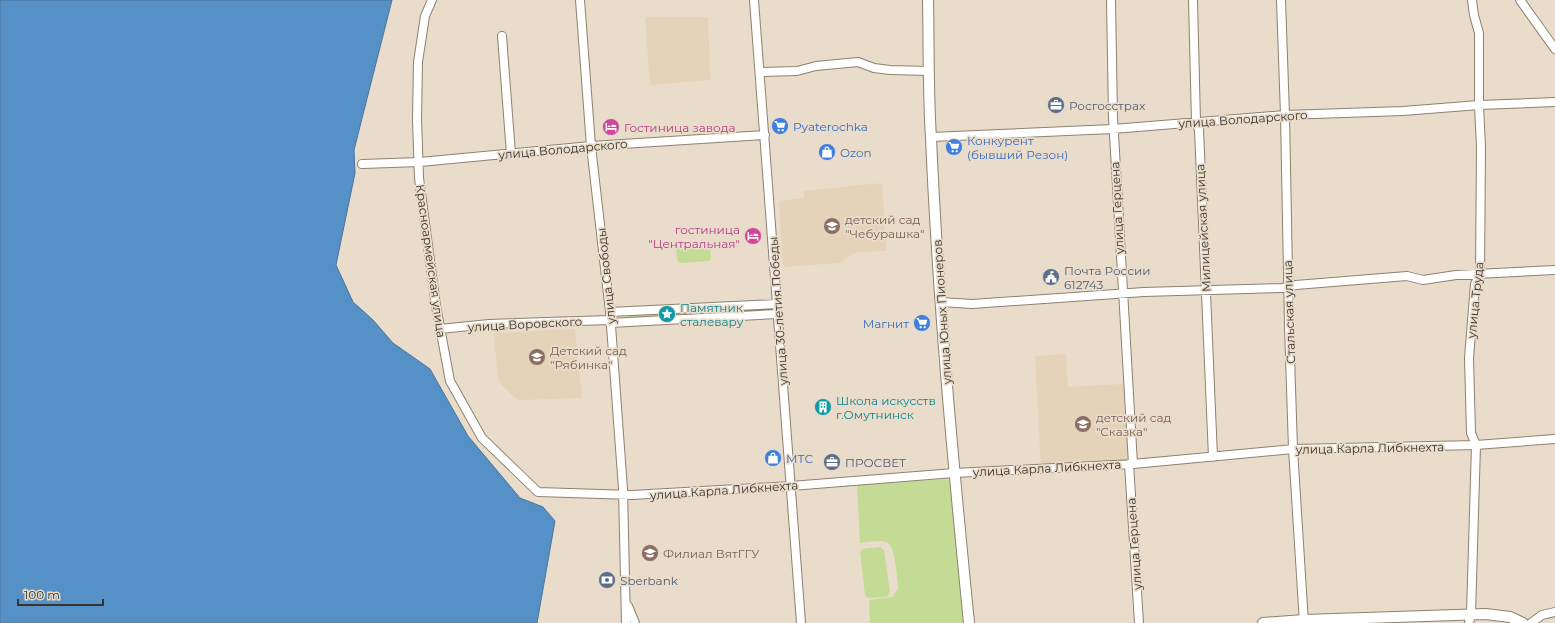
<svg xmlns="http://www.w3.org/2000/svg" width="1555" height="623" font-family="Montserrat,sans-serif">
<rect width="100%" height="100%" fill="#eadcca"/>
<path fill="#e4d2b9" d="M 645,17 L 708,17 L 710,80 L 650,85 Z
M 882,183 L 886,251 L 857,252 L 839,263 L 783,267 L 779,201 L 804,198 L 804,191 Z
M 575,329 L 582,398 L 520,400 L 514,397 L 501,385 L 499,381 L 493,333 Z
M 1066,354 L 1068,387 L 1125,384 L 1130,462 L 1041,467 L 1035,356 Z"/>
<path fill="#c3db95" d="M 707,245 L 710,248 L 711,258 L 709,261 L 681,263 L 678,262 L 676,251 L 678,247 Z
M 763,308 L 764,313 L 627,320 L 627,314 Z
M 946,479 L 952,482 L 965,623 L 870,623 L 869,600 L 892,597 L 898,589 L 898,585 C 897,577 895,547 888,543 C 882,539 868,542 860,543 L 857,485 Z
M 880,547 L 884,550 L 890,592 L 887,597 L 867,598 L 865,595 L 860,551 L 862,549 Z"/>
<path fill="#5590c7" stroke="#4c7498" d="M 0,0 L 392,0 L 354,150 L 355,173 L 336,265 L 353,302 L 373,320 L 393,343 L 430,369 L 468,436 L 520,498 L 543,507 L 555,521 L 537,623 L 0,623 Z"/>
<g fill="none" stroke-linecap="round" stroke-linejoin="round">
<g stroke="#8e8171" stroke-width="10">
<path id="minor" d="M 432,0 L 425,16 L 418,62 L 417,119 L 419,178 L 436,306 L 450,381 L 482,438 L 538,492 L 632,495 L 791,486 L 954,473 L 1133,464 L 1293,449 L 1476,445 L 1555,439
M 580,0 L 591,146 L 610,312 L 623,489 L 626,623
M 754,0 L 801,623
M 1111,0 L 1113,117 L 1133,464
M 1193,0 L 1196,122 L 1199,130 L 1213,457
M 1281,0 L 1285,115 L 1289,326 L 1293,449 L 1304,623
M 1520,0 L 1555,49
M 502,36 L 511,154
M 760,72 L 797,71 L 816,66 L 858,62 L 874,68 L 890,70 L 929,71
M 931,137 L 1113,129 L 1285,115 L 1403,111 L 1479,105 L 1555,102
M 362,164 L 420,162 L 591,146 L 765,135
M 941,302 L 972,304 L 1144,292 L 1282,288 L 1296,285 L 1407,276 L 1423,280 L 1456,275 L 1555,270
M 610,312 L 777,304
M 610,323 L 777,314
M 440,329 L 489,324 L 610,320
M 1129,464 L 1139,623
M 628,606 L 635,623
M 1469,623 L 1471,614 L 1476,445 L 1471,433 L 1469,358 L 1475,284 L 1480,274 L 1481,147 L 1479,105 L 1479,33 L 1474,15 L 1472,0
M 1531,623 L 1542,615 L 1555,612"/>
</g>
<g stroke="#8e8171" stroke-width="12">
<path id="major" d="M 928,0 C 929,46 928,92 931,138 C 938,300 953,462 969,623
M 1263,623 L 1304,620 L 1486,614 L 1510,617 L 1523,623"/>
</g>
<use href="#minor" stroke="#fff" stroke-width="8"/>
<use href="#major" stroke="#fff" stroke-width="10"/>
</g>
<defs>
<g id="office-disc" transform="scale(0.9)"><circle r="9.5" fill="#5c6f8a" stroke="#eadcca"/><path d="M-6-3h4V-5.5h4V-3h4V5H-6ZM-1-4.5V-3h2v-1.5ZM-6 0V1H6V0Z" fill="#fff"/></g>
<g id="supermarket-disc" transform="scale(0.9)"><circle r="9.5" fill="#3f7fe0" stroke="#eadcca"/><path d="M-6-5.5h2.5l.6 2H6L4.5 2H-2.5L-4.4-4H-6ZM-1.5 3.2a1.3 1.3 0 1 0 .1 0ZM3 3.2a1.3 1.3 0 1 0 .1 0Z" fill="#fff"/></g>
<g id="hotel-disc" transform="scale(0.9)"><circle r="9.5" fill="#d1479c" stroke="#eadcca"/><path d="M-6-4.5h1.5V1H6V5H4.5V3h-9V5H-6ZM-4 0a1.8 1.8 0 1 1 3.6 0ZM.5 0V-2.5h3Q6-2.5 6 0Z" fill="#fff"/></g>
<g id="shop-disc" transform="scale(0.9)"><circle r="9.5" fill="#3f7fe0" stroke="#eadcca"/><path d="M-5-2.5h2.3a2.7 3.5 0 0 1 5.4 0H5L5.5 6h-11ZM-1.5-2.5h3a1.5 2.3 0 0 0-3 0Z" fill="#fff"/></g>
<g id="school-disc" transform="scale(0.9)"><circle r="9.5" fill="#8d6e63" stroke="#eadcca"/><path d="M0-5L7-2L0 1L-7-2ZM-4 1L0 2.5L4 1V4Q0 6-4 4Z" fill="#fff"/></g>
<g id="civic-disc" transform="scale(0.9)"><circle r="9.5" fill="#5c6f8a" stroke="#eadcca"/><path d="M-.6-6.5H3V-4.5H.6V-3L4-1V1h2V6H-6V1h2V-1L-.6-3ZM-1.2 2.5V6h2.4V2.5Z" fill="#fff"/></g>
<g id="sight-disc" transform="scale(0.9)"><circle r="9.5" fill="#0f9aa8" stroke="#eadcca"/><path d="M0-6L1.8-2.2L6-1.7L2.9 1.2L3.7 5.4L0 3.3L-3.7 5.4L-2.9 1.2L-6-1.7L-1.8-2.2Z" fill="#fff"/></g>
<g id="building-disc" transform="scale(0.9)"><circle r="9.5" fill="#0f9aa8" stroke="#eadcca"/><path d="M-4-6H4V6H1V3H-1V6H-4ZM-2.5-4.3h1.7v1.8h-1.7ZM.8-4.3h1.7v1.8H.8ZM-2.5-1h1.7V.8h-1.7ZM.8-1h1.7V.8H.8Z" fill="#fff"/></g>
<g id="university-disc" transform="scale(0.9)"><circle r="9.5" fill="#8d6e63" stroke="#eadcca"/><path d="M0-5L7-2L0 1L-7-2ZM-4 1L0 2.5L4 1V4Q0 6-4 4Z" fill="#fff"/></g>
<g id="bank-disc" transform="scale(0.9)"><circle r="9.5" fill="#5c6f8a" stroke="#eadcca"/><path d="M-6-4H6V4H-6ZM0-2.3a2.3 2.3 0 1 0 0 4.6a2.3 2.3 0 1 0 0-4.6Z" fill="#fff"/></g>
</defs>
<g fill-rule="evenodd">
<use href="#office-disc" x="1056" y="105"/>
<use href="#supermarket-disc" x="780" y="126"/>
<use href="#hotel-disc" x="611" y="127"/>
<use href="#supermarket-disc" x="954" y="147"/>
<use href="#shop-disc" x="827" y="152"/>
<use href="#school-disc" x="832" y="226"/>
<use href="#hotel-disc" x="753" y="236"/>
<use href="#civic-disc" x="1051" y="277"/>
<use href="#sight-disc" x="667" y="314"/>
<use href="#supermarket-disc" x="922" y="323"/>
<use href="#school-disc" x="537" y="357"/>
<use href="#building-disc" x="823" y="407"/>
<use href="#school-disc" x="1083" y="424"/>
<use href="#shop-disc" x="773" y="458"/>
<use href="#office-disc" x="832" y="462"/>
<use href="#university-disc" x="650" y="553"/>
<use href="#bank-disc" x="607" y="580"/>
</g>
<g text-anchor="middle" dominant-baseline="central" stroke-width="3.5" stroke-linejoin="round" paint-order="stroke">
<g font-size="12" fill="#4e5e75" stroke="#eadcca" text-anchor="start">
<text x="1069" y="105">Росгосстрах</text>
<text x="1064" y="270">Почта России<tspan x="1064" dy="14">612743</tspan></text>
<text x="845" y="462">ПРОСВЕТ</text>
<text x="620" y="580">Sberbank</text>
</g>
<g font-size="12" fill="#38332c" stroke="#eadcca">
<text transform="translate(1243 119) rotate(-4)">улица Володарского</text>
<text transform="translate(563 149) rotate(-5)">улица Володарского</text>
<text transform="translate(1117 208) rotate(-93)">улица Герцена</text>
<text transform="translate(1203 228) rotate(-93)">Милицейская улица</text>
<text transform="translate(431 261) rotate(82)">Красноармейская улица</text>
<text transform="translate(606 276) rotate(-96)">улица Свободы</text>
<text transform="translate(1475 300) rotate(-84)">улица Труда</text>
<text transform="translate(778 311) rotate(-94)">улица 30-летия Победы</text>
<text transform="translate(942 312) rotate(-94)">улица Юных Пионеров</text>
<text transform="translate(1289 312) rotate(-92)">Стальская улица</text>
<text transform="translate(525 324) rotate(-3)">улица Воровского</text>
<text transform="translate(1370 448) rotate(-1)">улица Карла Либкнехта</text>
<text transform="translate(1047 468) rotate(-3)">улица Карла Либкнехта</text>
<text transform="translate(724 490) rotate(-4)">улица Карла Либкнехта</text>
<text transform="translate(1134 544) rotate(-94)">улица Герцена</text>
</g>
<g font-size="12" fill="#366cbe" stroke="#eadcca" text-anchor="start">
<text x="793" y="126">Pyaterochka</text>
<text x="967" y="140">Конкурент<tspan x="967" dy="14">(бывший Резон)</tspan></text>
<text x="840" y="152">Ozon</text>
<text x="909" y="323" text-anchor="end">Магнит</text>
<text x="786" y="458">МТС</text>
</g>
<g font-size="12" fill="#b23c85" stroke="#eadcca" text-anchor="start">
<text x="624" y="127">Гостиница завода</text>
<text x="740" y="229" text-anchor="end">гостиница<tspan x="740" dy="14">"Центральная"</tspan></text>
</g>
<g font-size="12" fill="#785e54" stroke="#eadcca" text-anchor="start">
<text x="845" y="219">детский сад<tspan x="845" dy="14">"Чебурашка"</tspan></text>
<text x="550" y="350">Детский сад<tspan x="550" dy="14">"Рябинка"</tspan></text>
<text x="1096" y="417">детский сад<tspan x="1096" dy="14">"Сказка"</tspan></text>
<text x="663" y="553">Филиал ВятГГУ</text>
</g>
<g font-size="12" fill="#0d838f" stroke="#eadcca" text-anchor="start">
<text x="680" y="307">Памятник<tspan x="680" dy="14">сталевару</tspan></text>
<text x="836" y="400">Школа искусств<tspan x="836" dy="14">г.Омутнинск</tspan></text>
</g>
</g>
<path d="M18 599v6h85v-6" fill="none" stroke="#38332c" stroke-width="2"/>
<text x="24" y="599" font-size="12" fill="#38332c" stroke="#eadcca" stroke-width="3" paint-order="stroke">100 m</text>
</svg>
